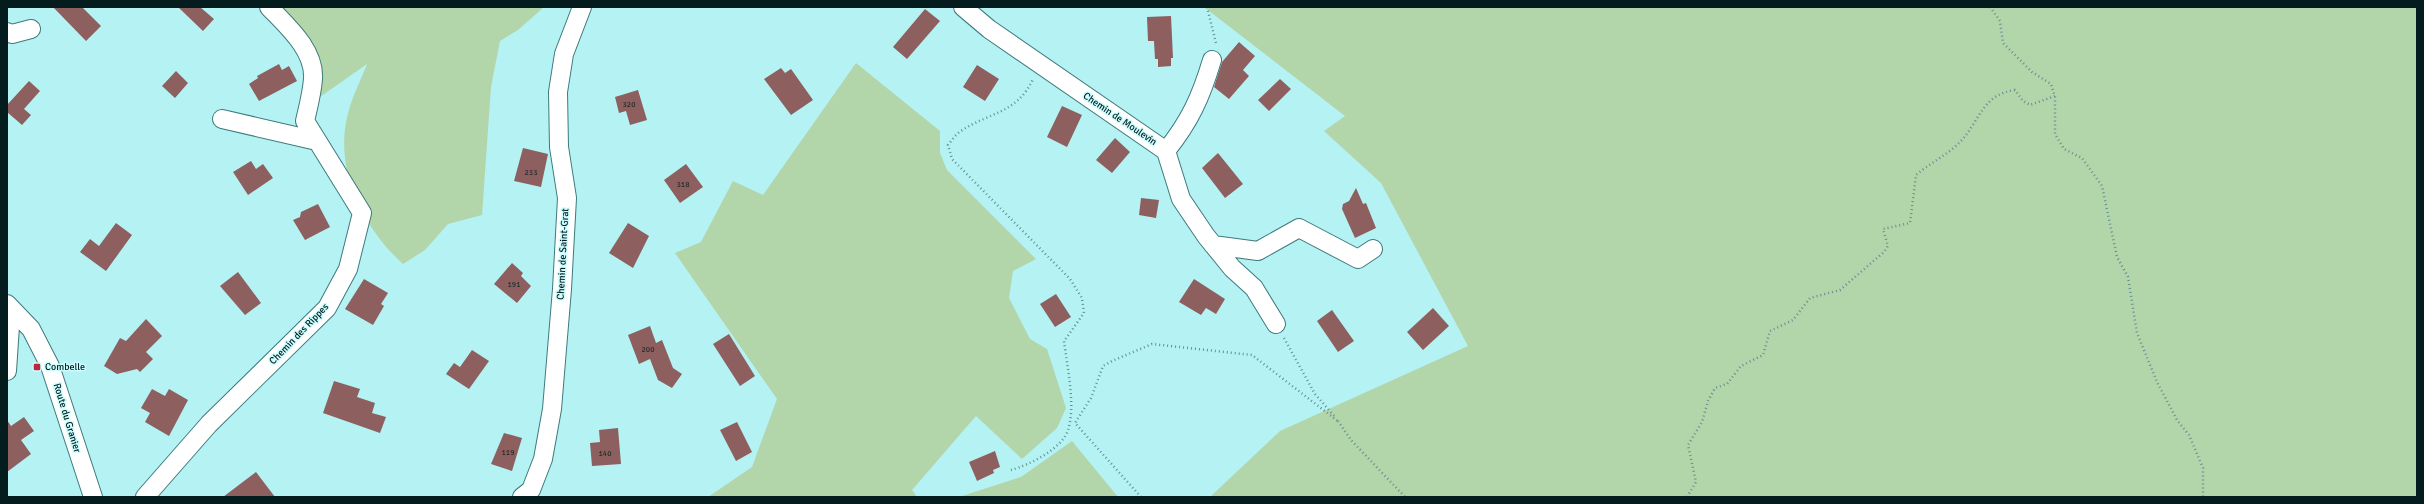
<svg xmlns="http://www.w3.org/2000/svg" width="2424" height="504" font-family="Signika,sans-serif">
<rect width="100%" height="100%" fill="#b4f2f4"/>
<path fill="#b3d5aa" d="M 277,7 L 544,7 L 518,30 L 500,41 L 491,87 L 482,215 L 448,224 L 425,250 L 403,264 C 362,227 332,166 349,110 C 353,95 361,80 367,64 L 317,99 L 321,76 Z
M 1204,7 L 2417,7 L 2417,497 L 1210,497 L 1280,431 L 1468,346 L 1381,183 L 1324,131 L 1345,116 Z
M 856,63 L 940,131 L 940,153 L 947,170 L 1036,259 L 1013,271 L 1009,298 L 1030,339 L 1047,349 L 1066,408 L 1057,428 L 1022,459 L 976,416 L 912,490 L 917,497 L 708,497 L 752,467 L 777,399 L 675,253 L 701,242 L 733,181 L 763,195 Z
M 1072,441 L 1118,497 L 952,497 L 962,496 L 1021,477 Z"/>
<path fill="#8e5f5f" d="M 53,7 L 82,7 L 101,26 L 86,41 Z
M 178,7 L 200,7 L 214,19 L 203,31 Z
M 925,9 L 940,21 L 907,59 L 893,47 Z
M 1171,16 L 1173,58 L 1171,58 L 1171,66 L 1158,67 L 1158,59 L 1155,59 L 1154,41 L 1148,41 L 1147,17 Z
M 1239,42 L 1255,56 L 1243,70 L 1249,76 L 1229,99 L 1214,87 L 1222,62 Z
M 279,64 L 282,70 L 289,66 L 297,81 L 259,101 L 249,84 L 258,78 L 257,76 Z
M 977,65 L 999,79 L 985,101 L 963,87 Z
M 781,68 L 785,73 L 791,69 L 813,100 L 791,115 L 764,79 Z
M 176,71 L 188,83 L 175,98 L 162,86 Z
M 1280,79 L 1291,89 L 1269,111 L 1258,100 Z
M 29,81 L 40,91 L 24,109 L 31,115 L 22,125 L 7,112 L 7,105 Z
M 638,90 L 647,120 L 630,125 L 626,111 L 619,113 L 615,97 Z
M 1062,106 L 1082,115 L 1067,147 L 1047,137 Z
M 1115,138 L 1130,152 L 1112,173 L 1096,160 Z
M 523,148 L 548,154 L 541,187 L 514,181 Z
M 1218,153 L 1243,184 L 1225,198 L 1202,168 Z
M 251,161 L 256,169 L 263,164 L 273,178 L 248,195 L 233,172 Z
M 686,164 L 703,187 L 680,203 L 664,180 Z
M 1356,188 L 1363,204 L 1366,203 L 1376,228 L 1355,238 L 1342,209 L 1343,204 L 1349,201 Z
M 1141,198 L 1159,200 L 1156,218 L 1139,215 Z
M 318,204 L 330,227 L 305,240 L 293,220 L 300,217 L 301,212 Z
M 116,223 L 132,235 L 106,271 L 80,252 L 90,239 L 99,246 Z
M 628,223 L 649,236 L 633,268 L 609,253 Z
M 512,263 L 523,273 L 521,276 L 531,286 L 517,303 L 494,284 Z
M 238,272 L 261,303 L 245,315 L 220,286 Z
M 364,279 L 388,293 L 381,304 L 384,306 L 373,325 L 345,309 Z
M 1194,279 L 1225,299 L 1216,314 L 1206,308 L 1201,315 L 1179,302 Z
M 1056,294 L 1071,317 L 1055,327 L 1040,304 Z
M 1433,308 L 1449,326 L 1423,350 L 1407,332 Z
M 1332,310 L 1354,341 L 1338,352 L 1317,321 Z
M 146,319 L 162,336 L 146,352 L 153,359 L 140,372 L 137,369 L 117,374 L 104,366 L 120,338 L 126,341 Z
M 650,326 L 656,343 L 662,340 L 673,368 L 682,374 L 672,388 L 658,380 L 650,359 L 639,364 L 628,335 Z
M 729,334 L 755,376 L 740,386 L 713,344 Z
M 472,350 L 489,361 L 469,389 L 446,374 L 454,363 L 460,367 Z
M 334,381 L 360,389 L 357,397 L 375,403 L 372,413 L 386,417 L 380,433 L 323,413 Z
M 152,389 L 165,396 L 169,389 L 188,400 L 169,436 L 145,422 L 150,413 L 141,408 Z
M 24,417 L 34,431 L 21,440 L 31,454 L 7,472 L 7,420 L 11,426 Z
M 737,422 L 752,452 L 736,461 L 720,430 Z
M 618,428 L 621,464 L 592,466 L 590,443 L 600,442 L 599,430 Z
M 504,433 L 522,438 L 512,471 L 491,464 Z
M 995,451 L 1000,467 L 993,470 L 994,473 L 977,481 L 969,462 Z
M 256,472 L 275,497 L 223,497 Z"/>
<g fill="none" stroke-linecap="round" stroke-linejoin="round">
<g stroke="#3e7a7c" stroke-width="20">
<path id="minor" d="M 963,7 L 989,29 L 1166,151 L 1181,199 L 1206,236 L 1232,268 L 1254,288 L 1276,324
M 7,32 L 12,34 L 31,29
M 222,119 L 317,141
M 1166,151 C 1190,121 1201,97 1212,60
M 1213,245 L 1258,251 L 1299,228 L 1358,259 L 1373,249
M 7,304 L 31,329 L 50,366 L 93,497
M 7,371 L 10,326 L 13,312
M 145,497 L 209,424 L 327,308 L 348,269 L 362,213 L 305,121 C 308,108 312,93 313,79 C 315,50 287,26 269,7
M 522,497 L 531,490 L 543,459 L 552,409 L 562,289 L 567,198 L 559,147 L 558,92 L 564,54 L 582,7"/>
</g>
<path stroke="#649092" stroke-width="2.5" stroke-dasharray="1 3" stroke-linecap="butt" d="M 1207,7 L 1216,43
M 1990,7 L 2000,21 L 2003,43 L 2032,72 L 2051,84 L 2055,97 L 2055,134 L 2064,149 L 2082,158 L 2102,186 L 2117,257 L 2128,277 L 2137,333 L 2157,382 L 2177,420 L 2189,435 L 2203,468 L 2203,497
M 1284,338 L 1315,394 L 1335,417
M 1338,421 L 1351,440 L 1405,497
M 1011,470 C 1029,465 1062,449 1068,430 C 1076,406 1067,366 1064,341 L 1084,313 L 1082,298 L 1070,279 L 952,159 L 948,145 C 952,140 956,134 961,131 C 989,112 1017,114 1033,79
M 1141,497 L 1075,423 L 1091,398 L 1103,366 L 1112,361 L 1152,344 L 1252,355 L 1339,422
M 1687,497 L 1696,482 L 1688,445 L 1702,422 L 1708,401 L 1715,388 L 1727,384 L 1741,366 L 1763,355 L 1770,331 L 1793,320 L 1810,298 L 1840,290 L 1884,252 L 1888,246 L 1883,229 L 1910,223 L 1916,175 C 1930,163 1949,154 1961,141 C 1980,120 1983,94 2015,90 L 2023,101 L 2030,105 L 2055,96"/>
<use href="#minor" stroke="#fff" stroke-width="18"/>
</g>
<rect fill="#b9283d" stroke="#ccfdfe" stroke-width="1.5" x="33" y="363" width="8" height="8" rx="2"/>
<g text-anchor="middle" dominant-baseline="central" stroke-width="3" stroke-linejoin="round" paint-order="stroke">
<g font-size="8" fill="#262d2e">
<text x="629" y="104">320</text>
<text x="531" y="172">233</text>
<text x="683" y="184">318</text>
<text x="514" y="284">191</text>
<text x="648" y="349">200</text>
<text x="508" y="452">119</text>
<text x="605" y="453">140</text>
</g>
<g font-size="10" fill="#041c1e" stroke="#ccfdfe">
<text transform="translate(1120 119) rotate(34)">Chemin de Moulevin</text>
<text transform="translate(563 254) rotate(-87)">Chemin de Saint-Grat</text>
<text transform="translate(299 334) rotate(-46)">Chemin des Rippes</text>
<text transform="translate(67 418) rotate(73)">Route du Granier</text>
</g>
<g font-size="10" fill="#041c1e" stroke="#ccfdfe" text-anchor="start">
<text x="45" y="367">Combelle</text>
</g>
</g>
<rect width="2424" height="504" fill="none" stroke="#041c1e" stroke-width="16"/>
</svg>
